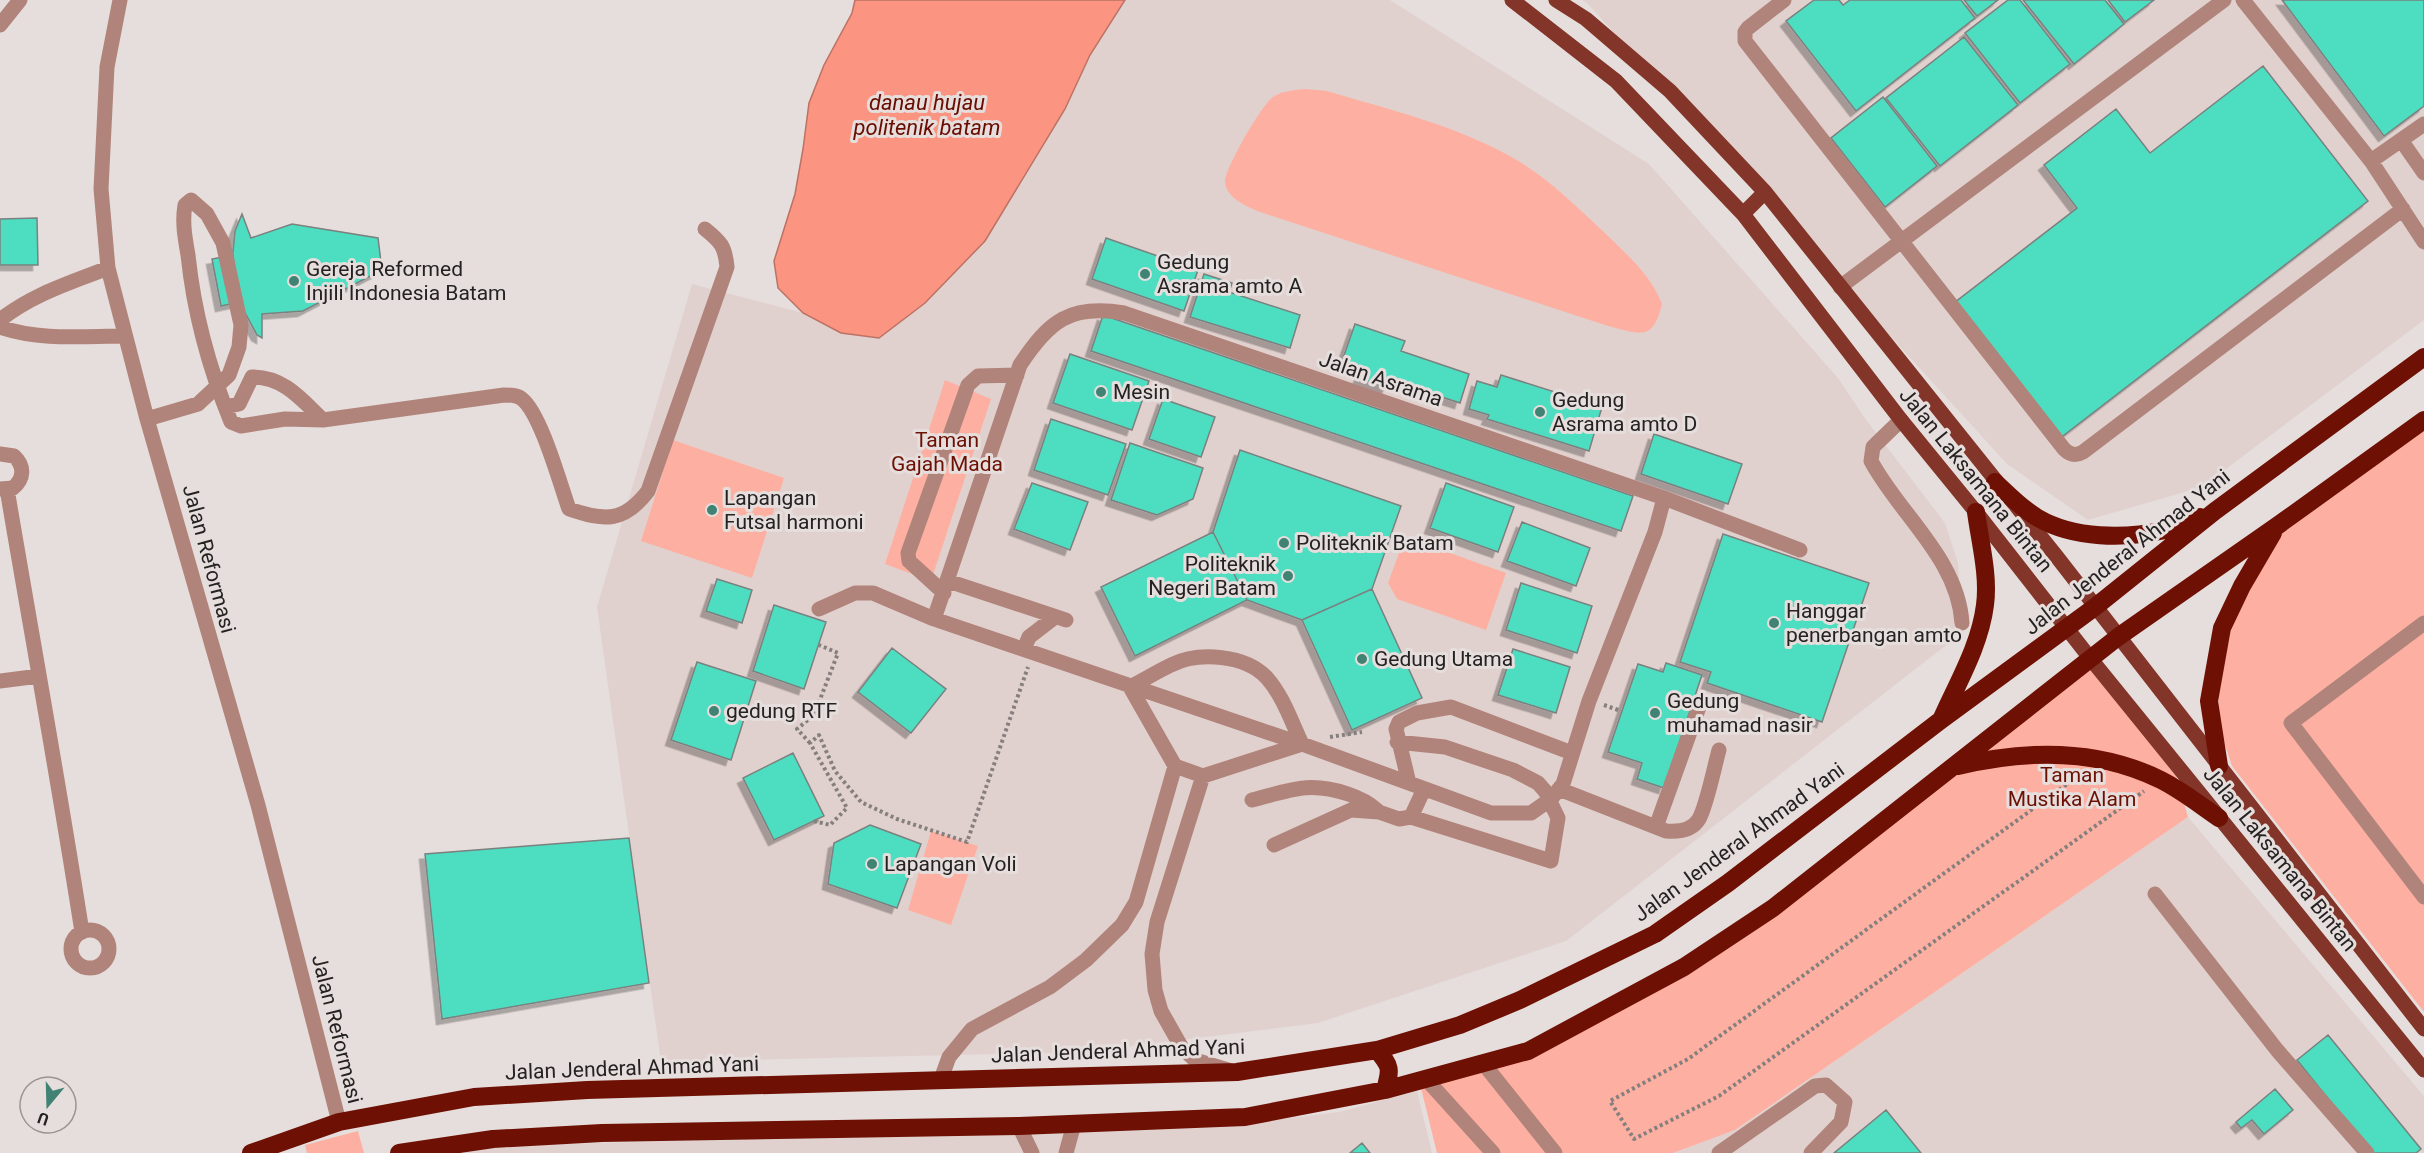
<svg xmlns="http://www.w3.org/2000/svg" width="2424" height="1153" font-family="Roboto,sans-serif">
<defs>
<filter id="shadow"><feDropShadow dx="-5.5" dy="5.5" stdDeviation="0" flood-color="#0004"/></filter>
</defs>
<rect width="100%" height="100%" fill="#e6dedc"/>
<path fill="#e1d1ce" d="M 1125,0 L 1390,0 L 1649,164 L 1838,378 L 1864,417 L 1945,523 L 1958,563 L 1960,594 L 1954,639 L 1566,941 L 1318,1023 L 1085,1052 L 661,1062 L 597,607 L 692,284 L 803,313 L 841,333 L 985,241 L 1065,109 L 1090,55 Z
M 1582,0 L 2424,0 L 2424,320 L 2202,487 L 2088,520 L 2007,464 L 1587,3 Z
M 2188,817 L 2424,1096 L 2424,1153 L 1673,1153 L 1735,1130 Z
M 1417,1091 L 1432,1153 L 463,1153 L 497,1146 L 1242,1124 L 1339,1112 Z"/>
<path fill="#fdb0a1" d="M 1305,89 L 1327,91 C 1390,110 1456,125 1515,159 C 1548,178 1578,208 1606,234 C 1628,256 1651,275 1662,304 C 1653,342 1640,334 1608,326 L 1263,213 C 1250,208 1226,199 1225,182 C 1225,168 1262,104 1273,97 C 1282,91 1294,90 1305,89 Z
M 945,380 L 991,399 L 931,581 L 885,564 Z
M 2424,412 L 2424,1012 L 2232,766 L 2222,736 L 2218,696 L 2243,567 L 2324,488 Z
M 673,440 L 784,478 L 752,578 L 641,541 Z
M 1405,537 L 1506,573 L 1486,630 L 1397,599 L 1388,583 Z
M 2090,658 L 2172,761 L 2188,817 L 1735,1130 L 1673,1153 L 1437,1153 L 1420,1084 L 1525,1045 L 1684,967 Z
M 931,831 L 978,846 L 951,925 L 908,910 Z
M 358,1131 L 364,1153 L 307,1153 L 305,1145 Z"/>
<path fill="#fb9481" stroke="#bb7264" stroke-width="1.5" d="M 855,0 L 1125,0 L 1090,55 L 1065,109 L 985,241 L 925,303 L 879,338 L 841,333 L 803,313 L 778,288 L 774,261 L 795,194 L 803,149 L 809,103 L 824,65 L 852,13 Z"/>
<path fill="#4eddc1" stroke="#7a817f" stroke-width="1.5" filter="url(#shadow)" d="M 1814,0 L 1839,0 L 1843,5 L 1850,0 L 1961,0 L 1975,18 L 1856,111 L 1786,21 Z
M 1964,0 L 1998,0 L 1977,16 Z
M 2008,0 L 2020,0 L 2070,64 L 2020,103 L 1965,33 Z
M 2023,0 L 2105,0 L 2124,24 L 2074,64 Z
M 2108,0 L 2154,0 L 2125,22 Z
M 2282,0 L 2424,0 L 2424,106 L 2384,136 Z
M 1964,37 L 2018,105 L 1940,166 L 1886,98 Z
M 2263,66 L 2368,201 L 2059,439 L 1954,303 L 2077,208 L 2044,165 L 2116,109 L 2150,153 Z
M 1883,97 L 1937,166 L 1885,207 L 1831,138 Z
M 242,214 L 251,238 L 292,224 L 378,238 L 382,270 L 303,311 L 262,314 L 262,338 L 257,335 L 243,309 L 232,261 L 235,231 Z
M 37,218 L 38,265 L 0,265 L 0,219 Z
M 1106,238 L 1198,270 L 1184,311 L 1092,279 Z
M 233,255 L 240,302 L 221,306 L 212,259 Z
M 1204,274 L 1232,283 L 1229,292 L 1300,315 L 1290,348 L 1190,317 Z
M 1103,315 L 1633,496 L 1621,531 L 1091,351 Z
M 1355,324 L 1405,341 L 1401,351 L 1469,374 L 1460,403 L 1390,380 L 1387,388 L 1359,378 L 1362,368 L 1342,361 Z
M 1070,354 L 1149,381 L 1132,430 L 1053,403 Z
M 1501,375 L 1602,407 L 1589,451 L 1487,419 L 1489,415 L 1469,409 L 1477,381 L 1497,387 Z
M 1163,399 L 1215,417 L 1201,457 L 1149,439 Z
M 1051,419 L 1126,444 L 1108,495 L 1034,470 Z
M 1654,434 L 1742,464 L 1728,504 L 1641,474 Z
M 1130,443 L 1203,468 L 1193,499 L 1157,515 L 1111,500 Z
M 1240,450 L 1401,506 L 1372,589 L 1302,620 L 1247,600 L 1213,532 Z
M 1032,483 L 1088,502 L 1070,550 L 1014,529 Z
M 1446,483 L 1514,507 L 1498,552 L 1430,528 Z
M 1522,522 L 1590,548 L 1576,586 L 1507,561 Z
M 1213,532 L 1247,600 L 1135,656 L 1101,587 Z
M 1723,534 L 1869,583 L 1822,722 L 1707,683 L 1711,672 L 1680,662 Z
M 717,579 L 752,590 L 742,623 L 706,611 Z
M 1521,583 L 1592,606 L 1577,653 L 1506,630 Z
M 1372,589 L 1422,698 L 1352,730 L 1302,620 Z
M 774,605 L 826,622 L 804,689 L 753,671 Z
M 892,648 L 946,689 L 911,733 L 858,692 Z
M 1513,649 L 1570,667 L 1556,713 L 1498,695 Z
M 697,662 L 756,681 L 731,760 L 671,740 Z
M 1666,663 L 1702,675 L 1664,788 L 1637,779 L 1642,763 L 1608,752 L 1638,664 L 1663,672 Z
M 793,753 L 824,816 L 774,840 L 743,778 Z
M 870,825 L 921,844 L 897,908 L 828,884 L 834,843 Z
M 629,838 L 649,983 L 442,1019 L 425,854 Z
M 2328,1035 L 2421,1149 L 2416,1153 L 2372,1153 L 2297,1060 Z
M 2275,1089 L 2293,1110 L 2264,1134 L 2252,1120 L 2241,1128 L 2236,1122 Z
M 1886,1110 L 1921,1153 L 1834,1153 Z
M 1362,1143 L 1370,1153 L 1350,1153 Z"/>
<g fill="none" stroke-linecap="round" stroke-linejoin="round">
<path stroke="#857f7e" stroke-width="4" stroke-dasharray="3 3" stroke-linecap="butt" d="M 1604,705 L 1621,711
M 1330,737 L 1362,732
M 810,743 L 797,729 L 814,715 L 838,653 L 819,645
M 2081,774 L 1688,1059 L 1610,1101 L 1634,1139 L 1719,1096 L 2144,791
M 814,821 L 830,825 L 847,808 L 810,743 L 819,735 L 835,771 L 861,802 L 897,819 L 967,842 L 1028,667"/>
<path stroke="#b1847b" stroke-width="15" d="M 120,0 L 107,67 L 101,189 L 108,268 L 147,419 L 258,805 L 339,1122
M 1784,0 L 1748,28 L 1745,32 L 1745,41 L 2064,449 C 2070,455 2076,456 2083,452 L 2403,209
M 2243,0 L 2371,161 L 2424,242
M 0,25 L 20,0
M 2401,140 L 2424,173
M 2371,161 L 2424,124
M 1840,287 L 2224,0
M 0,320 C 33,294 70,283 108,268
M 0,327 C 41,341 83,336 125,336
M 225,407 L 239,404 L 252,377 C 284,377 301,399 323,420 L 504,395 C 510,395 517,395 522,399 C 541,414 560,484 569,509 C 604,521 624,523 648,491 L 727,267 C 725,246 721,242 705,229
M 147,419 L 198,404 L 229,375 L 239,347 L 241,325 L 223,243 L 207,214 L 191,200 L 185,205 C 182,222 185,238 188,255 C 194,313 209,368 231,422 L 241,426 L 285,419 L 323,420
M 1901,420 L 1873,447 L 1871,461 C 1900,515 1958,559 1962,623
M 0,454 L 14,456 C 25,466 24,479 13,488 L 0,489
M 7,489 C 32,637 59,784 82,932
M 948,581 L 1066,620
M 944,593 L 909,561 L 908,553 L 968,385 L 978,376 L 1017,375
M 819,609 L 855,593 L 873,593 L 934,619 L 1302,744 L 1491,813 L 1531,813 L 1551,799 L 1563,784 L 1589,701 L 1655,532 L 1664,498
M 934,619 L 1020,365 C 1049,321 1070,304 1124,313 L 1664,498 L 1800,550
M 2424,623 L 2291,723 L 2424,897
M 1024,649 L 1029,637 L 1055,617
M 0,681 L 39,676
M 1130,687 L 1175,766 L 1203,776 L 1302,744
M 1130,687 C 1144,680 1158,671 1171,665 C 1199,651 1246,655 1267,678 C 1283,696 1292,723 1302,744
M 1397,742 L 1445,747 L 1513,770 L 1538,783 L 1545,791 L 1558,818 L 1551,861 L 1411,817
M 1203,776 L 1157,922 L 1152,954 L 1155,990 L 1161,1011 L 1182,1048 L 1195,1060 L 1228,1070
M 1409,783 L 1396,729 L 1399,722 L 1417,713 L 1451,707 L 1572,753
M 1559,789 L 1666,831 C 1678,832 1692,831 1699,819 C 1707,804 1714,768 1719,750
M 1252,800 C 1291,790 1309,781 1348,794 C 1360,798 1368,802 1377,810
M 1656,827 L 1699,707
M 1274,845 L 1351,810 L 1379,812 L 1399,819 L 1411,817 L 1424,789
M 2155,894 L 2277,1050 L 2367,1153
M71 949a19 19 0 1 1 38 0a19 19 0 1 1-38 0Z
M 1483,1063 L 1555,1153
M 941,1079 L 949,1057 L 972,1029 L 1050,987 L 1086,960 L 1122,925 L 1136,902 L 1175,766
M 1427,1080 L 1493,1153
M 1019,1126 L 1032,1153
M 1066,1153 L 1074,1124
M 1719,1153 L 1815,1086 L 1826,1085 L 1845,1102 L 1841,1122 L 1811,1153"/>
<path stroke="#823528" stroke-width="15" d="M 1512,0 L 1616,81 L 1743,214 L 1901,420 L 1976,512 L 2090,658 L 2424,1070
M 1556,0 L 1586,19 L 1670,91 L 1765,192 L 2057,557 L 2424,1029
M 1743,214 L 1765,192"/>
<path stroke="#6e1004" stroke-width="18" d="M 1995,482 C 2008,494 2022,509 2038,518 C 2074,539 2125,539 2165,530 C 2177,527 2188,522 2200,517
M 1942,718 C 1958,682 1980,645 1985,605 C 1989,575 1980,542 1976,512
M 1958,766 C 2025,750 2097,748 2161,780 C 2181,790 2200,805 2219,818
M 2219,766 L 2209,701 L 2222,628 L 2242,586 L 2273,533
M 1377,1050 C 1391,1067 1391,1068 1385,1090
M 251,1153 L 339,1122 L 474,1097 L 587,1090 L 1237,1072 L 1377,1050 L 1460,1025 L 1520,1000 L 1655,934 L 1728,883 L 1941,720 L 2095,607 L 2215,511 L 2424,357
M 399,1153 L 493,1139 L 602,1133 L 1019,1126 L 1245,1117 L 1385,1090 L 1528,1051 L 1684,967 L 1773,908 L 2118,637 L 2277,526 L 2424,420"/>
</g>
<g fill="#408273" stroke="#e6dedc" stroke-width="2">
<circle cx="1145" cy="274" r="6"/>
<circle cx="294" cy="281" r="6"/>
<circle cx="1101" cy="392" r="6"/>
<circle cx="1540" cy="412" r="6"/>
<circle cx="712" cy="510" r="6"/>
<circle cx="1284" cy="543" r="6"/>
<circle cx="1288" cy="576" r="6"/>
<circle cx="1774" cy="623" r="6"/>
<circle cx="1362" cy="659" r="6"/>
<circle cx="714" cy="711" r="6"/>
<circle cx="1655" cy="713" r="6"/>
<circle cx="872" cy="864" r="6"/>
</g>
<g text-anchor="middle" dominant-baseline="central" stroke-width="6" stroke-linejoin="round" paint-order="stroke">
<g font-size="21" fill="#252222" stroke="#e6dedc" text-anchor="start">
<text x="1157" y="262">Gedung<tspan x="1157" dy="24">Asrama amto A</tspan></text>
<text x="306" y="269">Gereja Reformed<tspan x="306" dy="24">Injili Indonesia Batam</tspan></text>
<text x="1113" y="392">Mesin</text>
<text x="1552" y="400">Gedung<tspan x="1552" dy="24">Asrama amto D</tspan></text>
<text x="724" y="498">Lapangan<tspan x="724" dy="24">Futsal harmoni</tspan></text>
<text x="1296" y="543">Politeknik Batam</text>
<text x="1276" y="564" text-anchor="end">Politeknik<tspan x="1276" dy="24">Negeri Batam</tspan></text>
<text x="1786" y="611">Hanggar<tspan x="1786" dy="24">penerbangan amto</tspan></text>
<text x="1374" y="659">Gedung Utama</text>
<text x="1667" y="701">Gedung<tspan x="1667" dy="24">muhamad nasir</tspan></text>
<text x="726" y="711">gedung RTF</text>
<text x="884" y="864">Lapangan Voli</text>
</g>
<g font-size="21" fill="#252222" stroke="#e6dedc">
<text transform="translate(1381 379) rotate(19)">Jalan Asrama</text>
<text transform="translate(1976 480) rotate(51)">Jalan Laksamana Bintan</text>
<text transform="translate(2127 552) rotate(-38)">Jalan Jenderal Ahmad Yani</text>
<text transform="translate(209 559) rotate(75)">Jalan Reformasi</text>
<text transform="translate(1739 842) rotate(-36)">Jalan Jenderal Ahmad Yani</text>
<text transform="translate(2280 859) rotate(51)">Jalan Laksamana Bintan</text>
<text transform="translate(337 1029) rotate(76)">Jalan Reformasi</text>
<text transform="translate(1118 1051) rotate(-2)">Jalan Jenderal Ahmad Yani</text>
<text transform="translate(632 1068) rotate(-2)">Jalan Jenderal Ahmad Yani</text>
</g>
<g font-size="21" fill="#6c1004" stroke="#e6dedc">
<text x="947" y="440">Taman<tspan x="947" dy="24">Gajah Mada</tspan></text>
<text x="2072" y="775">Taman<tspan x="2072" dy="24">Mustika Alam</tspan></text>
</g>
<g font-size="22" font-style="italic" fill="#690c01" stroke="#e6dedc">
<text x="927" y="102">danau hujau<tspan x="927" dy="25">politenik batam</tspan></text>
</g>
</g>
<g transform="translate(48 1105) rotate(199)"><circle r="28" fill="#e6dedc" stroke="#999392" stroke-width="1.5"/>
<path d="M0-4.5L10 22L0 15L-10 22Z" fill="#408273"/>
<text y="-9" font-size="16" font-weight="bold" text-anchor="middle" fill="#252222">U</text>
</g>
</svg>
